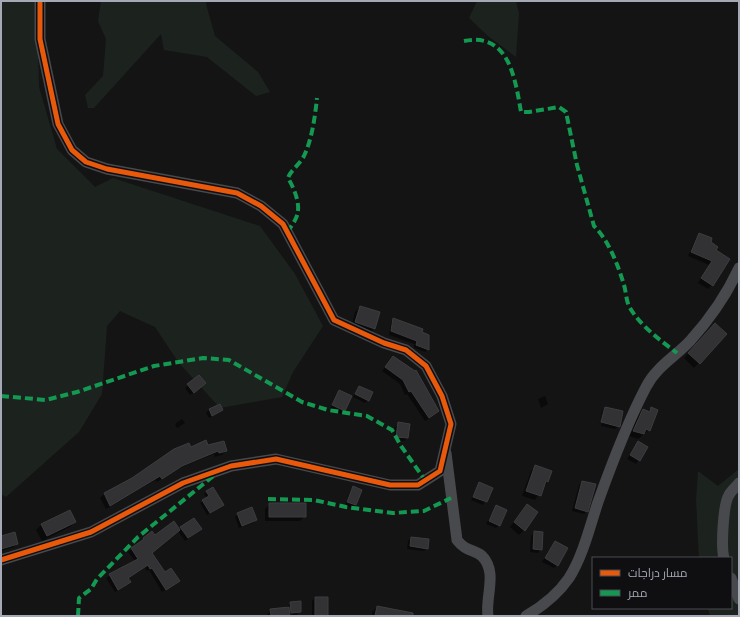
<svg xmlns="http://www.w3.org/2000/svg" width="740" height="617" font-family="'IBM Plex Sans',Cairo,sans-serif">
<rect width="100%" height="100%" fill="#141414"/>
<path fill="#1c231e" d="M 1,1 L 37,1 L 39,87 L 57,149 L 95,187 L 113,178 L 260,226 L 295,274 L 323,326 L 293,372 L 282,397 L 220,408 L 179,363 L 155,327 L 120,311 L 107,326 L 102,394 L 79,432 L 6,497 L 1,494 Z
M 101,1 L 207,1 L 206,4 L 215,36 L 258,72 L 270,92 L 256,96 L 207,57 L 164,50 L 161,34 L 94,108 L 88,108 L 85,95 L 103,76 L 106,39 L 98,21 Z
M 477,1 L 516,1 L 519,13 L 516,57 L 488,36 L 469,18 Z
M 739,469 L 739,616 L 710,616 L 708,608 L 731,608 L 731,558 L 699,558 L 696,500 L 698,471 L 718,486 Z"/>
<path fill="#0007" d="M 700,234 L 715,250 L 712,285 L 708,289 L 698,283 L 709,265 L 688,256 L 696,238 Z
M 360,307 L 375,328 L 370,333 L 351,327 L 355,312 Z
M 394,319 L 421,333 L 428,349 L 425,352 L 414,348 L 414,344 L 389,335 L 391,322 Z
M 710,330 L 725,335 L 694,368 L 684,358 Z
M 390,361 L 438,411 L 434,415 L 425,421 L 407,394 L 405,395 L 400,384 L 382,371 Z
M 188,385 L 202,386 L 190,395 L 185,388 Z
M 359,387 L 368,400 L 365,403 L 353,397 Z
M 339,392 L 351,397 L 341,414 L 330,409 Z
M 545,396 L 548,404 L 541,408 L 538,399 Z
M 605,408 L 619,426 L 615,429 L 601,426 L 605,410 L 603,410 L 599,425 L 602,411 Z
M 209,409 L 222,410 L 209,418 L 206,413 Z
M 652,409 L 649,430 L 638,439 L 629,436 L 638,416 L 643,411 L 648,412 Z
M 182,419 L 185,423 L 177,428 L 175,424 Z
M 399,424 L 407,438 L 404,441 L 394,440 L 395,427 Z
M 638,443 L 647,448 L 636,464 L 627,459 Z
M 207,446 L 226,451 L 222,455 L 215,457 L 214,454 L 177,469 L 157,482 L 155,480 L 106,509 L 100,498 L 104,494 L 190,448 Z
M 536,466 L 547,482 L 535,500 L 522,496 L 531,471 Z
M 582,482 L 587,511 L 584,514 L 572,511 L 579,485 Z
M 480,483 L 492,488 L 483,505 L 471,500 Z
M 353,487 L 361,490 L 355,505 L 352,508 L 345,505 L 350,491 Z
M 207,492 L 223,505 L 207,515 L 200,503 L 207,498 L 204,494 Z
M 270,504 L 305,516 L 300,521 L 265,521 L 265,509 Z
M 527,505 L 524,530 L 519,535 L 510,527 Z
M 496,506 L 499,525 L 496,528 L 486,524 Z
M 70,511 L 75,522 L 70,527 L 42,541 L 36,530 L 41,525 Z
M 238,514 L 256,520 L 253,523 L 239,528 L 235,517 Z
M 181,528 L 197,532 L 185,541 L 178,531 L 151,553 L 164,574 L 178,581 L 175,584 L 162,592 L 149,570 L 147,571 L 145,568 L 127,578 L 130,582 L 115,592 L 106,578 L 135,561 L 128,552 L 132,549 L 152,532 L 155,536 Z
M 534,532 L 541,549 L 538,553 L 530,552 L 531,536 Z
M 1,537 L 17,544 L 14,547 L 1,551 Z
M 411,538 L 427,548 L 424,551 L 407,549 L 408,541 Z
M 555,542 L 557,565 L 554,568 L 542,562 Z
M 315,598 L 327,616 L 312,616 L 312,601 Z
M 291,603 L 300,611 L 296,616 L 266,616 L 271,610 L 285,608 Z
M 377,607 L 413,614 L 413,616 L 372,616 L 372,612 Z"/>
<path fill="#323234" stroke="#3d3d40" d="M 699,233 L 712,238 L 711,242 L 718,247 L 716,250 L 730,259 L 713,286 L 701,278 L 712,261 L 691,252 Z
M 360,306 L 380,312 L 375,329 L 355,322 Z
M 393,318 L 423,329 L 422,332 L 429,335 L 429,350 L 416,345 L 417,341 L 391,331 Z
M 715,323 L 727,334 L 700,364 L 688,353 Z
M 393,356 L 415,371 L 416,370 L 439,411 L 429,418 L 411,391 L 409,392 L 403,380 L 385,367 Z
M 199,375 L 206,383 L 194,393 L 187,384 Z
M 359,386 L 373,392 L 369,401 L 355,394 Z
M 339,390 L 352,396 L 345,411 L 332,405 Z
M 220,404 L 223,410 L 212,416 L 209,409 Z
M 605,407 L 623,411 L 620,427 L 601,422 Z
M 651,407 L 658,410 L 650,431 L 646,429 L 644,434 L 633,431 L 643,409 L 650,412 Z
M 398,422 L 410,424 L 408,438 L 396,437 Z
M 206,440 L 208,445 L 224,441 L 227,451 L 219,453 L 218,451 L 182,466 L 162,479 L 160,476 L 110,506 L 104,493 L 132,478 L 174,449 L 189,443 L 191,447 Z
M 638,441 L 648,447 L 640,461 L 630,455 Z
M 535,465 L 552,471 L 548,482 L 546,481 L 541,496 L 526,491 Z
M 582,481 L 596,484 L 588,512 L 575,508 Z
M 479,482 L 493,488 L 487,502 L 473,497 Z
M 353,486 L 362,490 L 356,505 L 347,502 Z
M 213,487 L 224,505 L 210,513 L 202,500 L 209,496 L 206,491 Z
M 269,503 L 306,503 L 306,517 L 269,517 Z
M 527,504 L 538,512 L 525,531 L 514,522 Z
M 496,505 L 507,510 L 500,526 L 489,521 Z
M 252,507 L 257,520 L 242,526 L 237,513 Z
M 70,510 L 76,522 L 47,536 L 41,524 Z
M 194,518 L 202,529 L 188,538 L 180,527 Z
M 174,521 L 180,530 L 152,553 L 165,572 L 171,568 L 180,581 L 166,590 L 152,568 L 150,569 L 148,565 L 128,578 L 131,582 L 118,590 L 109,574 L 138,559 L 131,548 L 144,539 L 143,538 L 152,531 L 155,535 Z
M 534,531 L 543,532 L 542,550 L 533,549 Z
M 15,532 L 18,544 L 1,549 L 1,536 Z
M 411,537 L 429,539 L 428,549 L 410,546 Z
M 555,541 L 568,548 L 558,566 L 545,558 Z
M 315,597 L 328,597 L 328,616 L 315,616 Z
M 301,601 L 301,612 L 291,613 L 290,602 Z
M 377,606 L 413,613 L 413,616 L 375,616 Z
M 289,607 L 290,616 L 271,616 L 270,609 Z"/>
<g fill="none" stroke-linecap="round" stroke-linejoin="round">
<path stroke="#48494d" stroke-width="11" d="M 446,453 L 457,540 C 466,552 474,549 482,556 C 498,572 485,597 488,616
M 724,558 C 721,548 723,504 729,495 C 731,491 736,487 739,483
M 1,560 L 91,532 L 183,483 L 231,466 L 276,459 L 390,485 L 418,485 L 440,471 L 451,424 L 442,396 L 426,366 L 406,350 L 384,343 L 334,320 L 283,224 L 261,206 L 237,193 L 107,169 L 86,162 L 72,150 L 58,124 L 40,39 L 40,1
M 731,578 L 739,599
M 526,616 C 543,606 558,594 569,578 C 583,556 590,526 598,502 C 612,463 627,423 646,387 C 656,367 676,356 690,341 C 709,320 727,294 739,268"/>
<path stroke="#139951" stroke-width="4" stroke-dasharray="8 4" stroke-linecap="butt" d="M 464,41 C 509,32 515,78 521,112 L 529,112 L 559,107 L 566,112 L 577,165 L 594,226 C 609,241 618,265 624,285 C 626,291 626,300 629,306 C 639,325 660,340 677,353
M 287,232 C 290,228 294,223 296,218 C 302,206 294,188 288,178 C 290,171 300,164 304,156 C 312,139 315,117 317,98
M 1,396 L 46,400 L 77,392 L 154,366 L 203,358 L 229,360 L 302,402 L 328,410 L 367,416 L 392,430 L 401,446 L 425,480
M 268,499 L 314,500 L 346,507 L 393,513 L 424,511 L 451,498
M 78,616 L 79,598 L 91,589 L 97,579 L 138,537 L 217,473"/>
<g stroke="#0f0e10" stroke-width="8">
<path id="cycleway" d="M 1,560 L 91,532 L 183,483 L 231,466 L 276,459 L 390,485 L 418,485 L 440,471 L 451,424 L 442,396 L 426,366 L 406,350 L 384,343 L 334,320 L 283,224 L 261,206 L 237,193 L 107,169 L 86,162 L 72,150 L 58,124 L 40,39 L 40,1"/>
</g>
<use href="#cycleway" stroke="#e8590c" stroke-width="5"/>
</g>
<rect width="740" height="617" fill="none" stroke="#a5a9b6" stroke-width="4"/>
<rect x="592" y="557" width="140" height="52" fill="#0f0e10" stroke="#4b4c52"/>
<rect x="600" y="570" width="20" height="6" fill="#e8590c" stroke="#4b4c52"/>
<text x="628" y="577" font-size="12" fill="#a5a9b6">مسار دراجات</text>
<rect x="600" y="590" width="20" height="6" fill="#139951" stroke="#4b4c52"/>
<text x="628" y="597" font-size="12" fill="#a5a9b6">ممر</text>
</svg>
